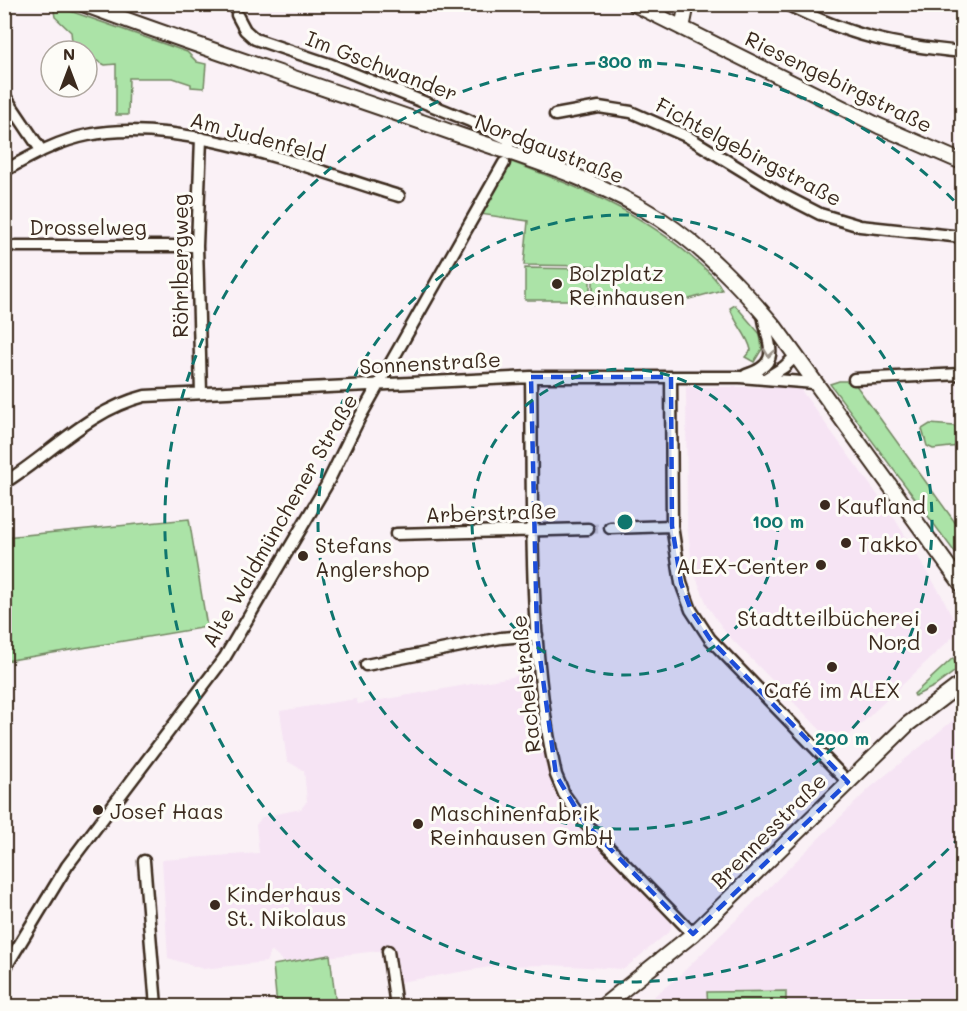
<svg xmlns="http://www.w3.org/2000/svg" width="967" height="1011" font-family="Mali,sans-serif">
<rect width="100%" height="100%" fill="#faf1f6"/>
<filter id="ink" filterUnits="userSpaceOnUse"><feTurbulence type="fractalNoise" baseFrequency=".0167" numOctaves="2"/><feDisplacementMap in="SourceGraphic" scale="12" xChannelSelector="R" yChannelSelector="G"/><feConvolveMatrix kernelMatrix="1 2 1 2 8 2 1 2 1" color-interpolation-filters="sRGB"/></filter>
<g filter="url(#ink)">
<path fill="#f6e4f4" d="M 686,387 L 790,387 L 801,390 L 893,516 L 942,596 L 959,631 L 837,747 L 726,633 L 708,607 L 693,570 L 687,526 Z
M 534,673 L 549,772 L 562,801 L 578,825 L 672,924 L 670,931 L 624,969 L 549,965 L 496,966 L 400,982 L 395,949 L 284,962 L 271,951 L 266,962 L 204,969 L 168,958 L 162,860 L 259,853 L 256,825 L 262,817 L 301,809 L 307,801 L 304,771 L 287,761 L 280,711 L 356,699 L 358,704 Z
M 962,713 L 962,1006 L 642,1006 L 678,977 L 871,787 Z"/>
<path fill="#abe3a7" stroke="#738662" stroke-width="1.5" d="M 53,5 L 187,52 L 197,62 L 206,64 L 204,88 L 191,87 L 191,84 L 173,78 L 129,78 L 128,115 L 116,115 L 116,64 L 105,65 L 87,56 L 87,51 L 73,50 L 71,32 L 55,17 Z
M 509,161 C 576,186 641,211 695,260 C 705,269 717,278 722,290 L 682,301 L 635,300 L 593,305 L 593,266 L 524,265 L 528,221 L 480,214 Z
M 525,268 L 590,269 L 590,300 L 525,300 Z
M 735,305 L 760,334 L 762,349 L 754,362 L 745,357 L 751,350 C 748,335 735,324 730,308 Z
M 839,381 L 853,381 L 962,532 L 962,562 L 830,384 Z
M 930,424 L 954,426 L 960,437 L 959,446 L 933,449 L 927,446 L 922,429 Z
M 189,519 L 207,627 L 5,661 L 5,537 Z
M 953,658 L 958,669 L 935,686 L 915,696 L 914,694 Z
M 330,955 L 336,1006 L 277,1006 L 273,965 Z
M 786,991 L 786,1006 L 708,1006 L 707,992 Z"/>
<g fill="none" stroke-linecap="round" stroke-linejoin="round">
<path stroke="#d4c9cb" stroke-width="10" stroke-dasharray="10 5" stroke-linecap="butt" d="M 588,529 L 610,528"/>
<g stroke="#3b2a1e" stroke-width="15">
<path id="street" d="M 786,4 C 851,36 890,45 962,52
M 237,15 L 245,30 L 255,39 L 329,64 L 468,120 L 510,140 L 506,151
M 4,95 L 41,150
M 555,115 L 599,107 L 631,112 L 688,137 L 781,194 L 820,214 L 860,226 L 962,237
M 4,171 C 31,156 57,141 88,135 C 181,116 309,169 399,196
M 16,246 L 197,246
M 746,375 C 786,363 765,341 763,312
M 531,377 C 533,509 527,646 556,775 L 564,794 L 584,822 L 693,934
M 671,377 L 672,526 L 681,583 L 691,610 L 710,639 L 848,782
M 765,379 L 784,367 L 796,356
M 854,379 L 962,374
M 201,393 L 197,246 L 201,138
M 4,483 C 52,453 89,410 145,396 L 531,377 L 740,377 L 814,383
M 610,528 L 672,526
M 396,534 L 588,529
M 366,665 L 501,638 L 537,635
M 144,861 L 156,1006
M 388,951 L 396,1006
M 4,970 L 67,866 L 225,657 L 326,486 L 360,417 L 504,163"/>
</g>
<g stroke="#3b2a1e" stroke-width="18">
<path id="secondary" d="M 83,4 C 207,50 332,90 456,134 C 525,158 598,179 660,219 C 704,248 741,287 775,327 L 962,585
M 634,4 L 879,126 L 962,162
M 682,28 L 687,4
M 603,1006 L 693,934 L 908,724 L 962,683"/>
</g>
<use href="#street" stroke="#fdfcf7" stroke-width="10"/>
<use href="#secondary" stroke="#fdfcf7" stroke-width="14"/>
</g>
<defs><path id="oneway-chevron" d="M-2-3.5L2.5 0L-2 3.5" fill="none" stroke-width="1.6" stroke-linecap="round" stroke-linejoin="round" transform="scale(1.5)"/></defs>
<use stroke="#9c938a" href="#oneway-chevron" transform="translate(769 353) rotate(98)"/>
</g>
<path fill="#1d4ed8" fill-opacity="0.2" stroke="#1d4ed8" stroke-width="4.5" stroke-dasharray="12 8" stroke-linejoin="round" d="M 531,377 L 671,377 L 672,526 L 681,583 L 691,610 L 710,639 L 848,782 L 693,934 L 584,822 L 556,775 L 537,635 Z"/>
<g fill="none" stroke="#0f766e" stroke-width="3" stroke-dasharray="10 8">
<circle cx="625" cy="522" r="153"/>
<circle cx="625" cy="522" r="307"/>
<path d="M961 836A460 460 0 1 1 961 208"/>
</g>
<g fill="#3b2a1e" stroke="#fdfcf7" stroke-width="2">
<circle cx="557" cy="284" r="6"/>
<circle cx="825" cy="505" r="6"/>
<circle cx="846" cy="543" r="6"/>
<circle cx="303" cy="556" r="6"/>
<circle cx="821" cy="565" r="6"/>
<circle cx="932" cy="629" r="6"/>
<circle cx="832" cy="667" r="6"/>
<circle cx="98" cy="810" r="6"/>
<circle cx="418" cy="824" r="6"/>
<circle cx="215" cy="905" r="6"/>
</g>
<g text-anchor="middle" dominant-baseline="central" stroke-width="6" stroke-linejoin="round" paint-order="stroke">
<g font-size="21" fill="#3b2a1e" stroke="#fdfcf7">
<text transform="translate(382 65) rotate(21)">Im Gschwander</text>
<text transform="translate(839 81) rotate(26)">Riesengebirgstraße</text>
<text transform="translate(258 136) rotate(15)">Am Judenfeld</text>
<text transform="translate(550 148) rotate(21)">Nordgaustraße</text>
<text transform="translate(749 151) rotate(28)">Fichtelgebirgstraße</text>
<text x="88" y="226">Drosselweg</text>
<text transform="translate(179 266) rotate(-90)">Röhrlbergweg</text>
<text transform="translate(430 362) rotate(-3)">Sonnenstraße</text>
<text transform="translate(491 512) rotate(-2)">Arberstraße</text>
<text transform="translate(279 520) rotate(-60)">Alte Waldmünchener Straße</text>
<text transform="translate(525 684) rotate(-96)">Rachelstraße</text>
<text transform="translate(768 830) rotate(-45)">Brennesstraße</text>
</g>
<g font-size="21" fill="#3b2a1e" stroke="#fdfcf7" text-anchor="start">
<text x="569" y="272">Bolzplatz<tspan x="569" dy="24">Reinhausen</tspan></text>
<text x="837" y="505">Kaufland</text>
<text x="858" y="543">Takko</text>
<text x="315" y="544">Stefans<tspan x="315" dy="24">Anglershop</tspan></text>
<text x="809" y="565" text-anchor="end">ALEX-Center</text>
<text x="920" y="617" text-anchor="end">Stadtteilbücherei<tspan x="920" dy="24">Nord</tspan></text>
<text x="832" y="689" text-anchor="middle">Café im ALEX</text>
<text x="110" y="810">Josef Haas</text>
<text x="430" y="812">Maschinenfabrik<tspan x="430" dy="24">Reinhausen GmbH</tspan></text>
<text x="227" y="893">Kinderhaus<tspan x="227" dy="24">St. Nikolaus</tspan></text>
</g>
</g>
<circle cx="625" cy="522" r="9" fill="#0f766e" stroke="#fdfcf7" stroke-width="3"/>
<g font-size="18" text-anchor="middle" font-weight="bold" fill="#0f766e" stroke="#fdfcf7" stroke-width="6" stroke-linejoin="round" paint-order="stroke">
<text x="625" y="68">300 m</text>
<text x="778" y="528">100 m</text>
<text x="842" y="745">200 m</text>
</g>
<rect width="967" height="1011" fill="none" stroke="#fdfcf7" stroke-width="24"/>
<rect x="12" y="12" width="943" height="987" fill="none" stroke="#3b2a1e" stroke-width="2" filter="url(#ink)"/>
<g transform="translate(69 69)"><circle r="28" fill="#fdfcf7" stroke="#afa8a0" stroke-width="1.5"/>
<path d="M0-4.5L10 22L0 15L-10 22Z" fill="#3b2a1e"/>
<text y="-9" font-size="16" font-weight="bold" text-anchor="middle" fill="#3b2a1e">N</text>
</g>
</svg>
